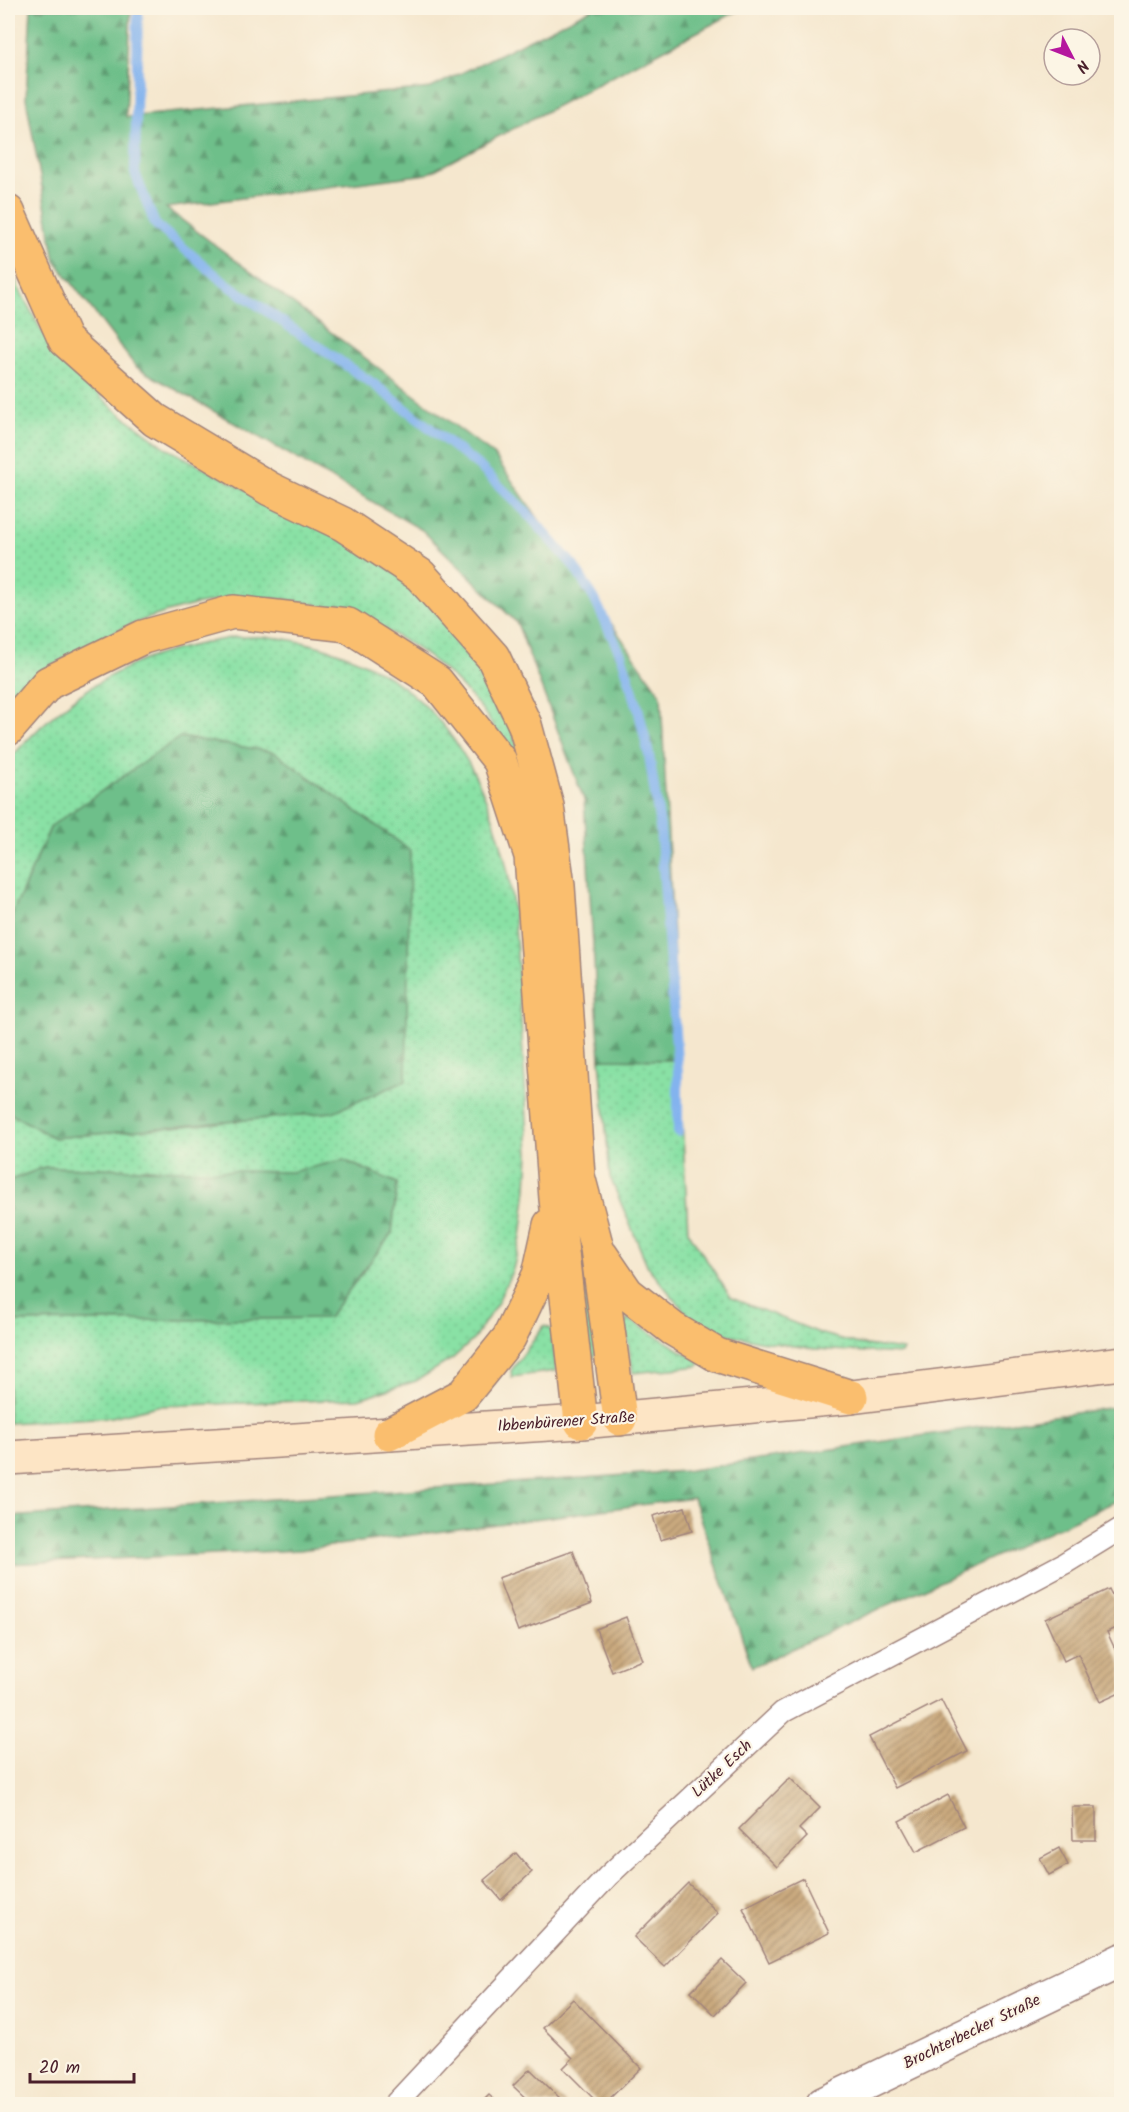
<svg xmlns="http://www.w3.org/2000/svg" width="1129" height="2112" font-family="Kalam,sans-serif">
<defs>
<pattern id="grass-dots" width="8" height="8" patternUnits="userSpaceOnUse" patternTransform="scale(1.5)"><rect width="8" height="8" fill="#89e1a5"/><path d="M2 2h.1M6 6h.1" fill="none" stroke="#78c18e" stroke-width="1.8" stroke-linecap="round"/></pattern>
<pattern id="forest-firs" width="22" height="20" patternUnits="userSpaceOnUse" patternTransform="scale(1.5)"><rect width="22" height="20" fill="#6ebf8a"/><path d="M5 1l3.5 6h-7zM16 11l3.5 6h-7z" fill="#5c9b71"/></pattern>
<pattern id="building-hatch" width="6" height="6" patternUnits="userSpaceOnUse" patternTransform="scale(1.5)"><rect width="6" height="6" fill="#caaa7f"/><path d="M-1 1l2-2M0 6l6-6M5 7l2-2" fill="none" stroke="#a68a68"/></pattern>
</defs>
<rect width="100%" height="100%" fill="#fcf5e5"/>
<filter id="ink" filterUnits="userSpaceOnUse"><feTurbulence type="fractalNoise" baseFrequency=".0167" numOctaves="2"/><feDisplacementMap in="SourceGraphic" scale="12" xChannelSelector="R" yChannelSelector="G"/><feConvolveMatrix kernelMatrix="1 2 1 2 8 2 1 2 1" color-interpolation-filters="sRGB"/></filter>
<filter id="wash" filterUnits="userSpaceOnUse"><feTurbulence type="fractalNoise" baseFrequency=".008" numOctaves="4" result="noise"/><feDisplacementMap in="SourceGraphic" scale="24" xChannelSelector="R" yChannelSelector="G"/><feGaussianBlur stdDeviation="1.35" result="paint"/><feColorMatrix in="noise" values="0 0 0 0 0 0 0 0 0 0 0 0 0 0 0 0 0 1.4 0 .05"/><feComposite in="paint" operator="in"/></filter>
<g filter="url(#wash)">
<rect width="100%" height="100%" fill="#f5e7ce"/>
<path fill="url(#grass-dots)" stroke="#6a8068" stroke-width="1.5" d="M 8,260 L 18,287 L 41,330 L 70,367 L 114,409 L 168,449 L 348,543 L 396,573 L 462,634 L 504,705 L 534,800 C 515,766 499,728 473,699 C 412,628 317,589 224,600 C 148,609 64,650 8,700 Z
M 234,637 C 249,637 265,636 279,638 C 414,658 481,745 508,873 C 516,916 517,960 520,1004 C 523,1054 526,1104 529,1153 L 527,1188 L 521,1237 L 513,1269 L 498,1302 L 474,1339 L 452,1359 L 416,1381 L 358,1399 L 157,1406 L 112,1417 L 8,1423 L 8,1322 L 328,1318 L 392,1233 L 397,1183 L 343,1160 L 291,1173 L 45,1167 L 8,1181 L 8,1112 L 54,1138 L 333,1112 L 51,826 L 8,924 L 8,761 C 46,717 93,679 149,658 C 176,648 206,643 234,637 Z
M 600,1059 L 679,1060 L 688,1231 L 731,1298 L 822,1334 L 859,1344 L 903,1350 L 901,1354 L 816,1349 L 759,1341 L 726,1334 L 690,1318 L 648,1267 L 610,1177 Z
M 579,1242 L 582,1245 L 598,1347 L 593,1359 L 587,1358 L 575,1246 Z
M 627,1318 L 700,1362 L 699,1366 L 633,1373 L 625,1323 Z
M 544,1326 L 552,1329 L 556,1371 L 512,1377 L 511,1371 Z"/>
<path fill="url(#forest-firs)" stroke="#5c6f5a" stroke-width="1.5" d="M 31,8 L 131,8 L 126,117 L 431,88 L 593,8 L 743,8 L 427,174 L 166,208 L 494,455 L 661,695 L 679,1060 L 600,1059 L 584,800 L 517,623 L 422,530 L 136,367 L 55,261 L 26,98 Z
M 180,737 L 274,752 L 410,850 L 406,1081 L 333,1112 L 54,1138 L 8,1112 L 8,924 L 51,826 Z
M 343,1160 L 397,1183 L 392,1233 L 328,1318 L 8,1322 L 8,1181 L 45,1167 L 291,1172 Z
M 1121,1406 L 1121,1499 L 752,1667 L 693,1498 L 300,1550 L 8,1564 L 8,1517 L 684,1471 Z"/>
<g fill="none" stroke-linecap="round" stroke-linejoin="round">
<path stroke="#83b3ee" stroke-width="10" d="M 138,8 L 135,173 L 155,224 L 224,282 L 375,385 L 481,468 L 527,513 L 573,565 L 594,598 L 622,657 L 638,708 L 649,755 L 660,826 L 678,1073 L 678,1132"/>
</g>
<g id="blocks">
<path fill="url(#building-hatch)" d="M 685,1507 L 692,1531 L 660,1540 L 653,1516 Z
M 573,1551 L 592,1603 L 518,1631 L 498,1578 Z
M 1109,1589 L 1122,1616 L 1122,1626 L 1107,1632 L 1122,1664 L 1122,1692 L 1100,1702 L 1078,1654 L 1064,1661 L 1045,1619 Z
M 626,1617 L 642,1660 L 612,1672 L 596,1629 Z
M 941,1700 L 967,1751 L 895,1788 L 869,1737 Z
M 790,1778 L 820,1808 L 799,1829 L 807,1837 L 777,1867 L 739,1829 Z
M 948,1795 L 964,1827 L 916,1852 L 899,1821 Z
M 1072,1807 L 1096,1807 L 1096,1840 L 1073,1840 Z
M 1059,1848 L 1068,1865 L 1049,1875 L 1040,1858 Z
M 516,1853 L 532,1872 L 501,1900 L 484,1880 Z
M 803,1878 L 829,1933 L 769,1962 L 743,1908 Z
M 688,1883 L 718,1913 L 665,1967 L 634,1937 Z
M 722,1960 L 746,1983 L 715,2015 L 691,1991 Z
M 573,1999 L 641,2068 L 604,2104 L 599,2104 L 563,2068 L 573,2058 L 543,2028 Z
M 530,2069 L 566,2104 L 532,2104 L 513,2086 Z
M 489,2095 L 499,2104 L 480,2104 Z"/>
</g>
</g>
<g filter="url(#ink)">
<use href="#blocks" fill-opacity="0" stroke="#a0837c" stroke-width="1.5"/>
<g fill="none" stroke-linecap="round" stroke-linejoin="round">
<g stroke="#a0837c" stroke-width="24">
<path id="lane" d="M 395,2104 L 608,1876 L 783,1712 L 1065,1563 L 1122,1528"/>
</g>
<g stroke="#a0837c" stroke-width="36">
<path id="street" d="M 823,2104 L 1122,1960"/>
</g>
<g stroke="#a0837c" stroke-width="36">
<path id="secondary" d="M 8,1458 L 581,1422 L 851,1397 L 1122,1363"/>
</g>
<g stroke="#a0837c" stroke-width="36">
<path id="highway" d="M 8,212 L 65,340 L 155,420 L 270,489 L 343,524 L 420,575 L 493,657 L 525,725 L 547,806 L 558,886 L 578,1176 L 597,1248 L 620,1419
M 8,729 L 48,683 L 143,637 L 233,612 L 348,625 L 437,682 L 500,761 L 531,856 L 556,1199 L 581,1422
M 601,1255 L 627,1293 L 673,1329 L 717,1355 L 851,1397
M 389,1434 L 463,1395 L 509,1338 L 539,1275 L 550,1225"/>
</g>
<use href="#lane" stroke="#fff" stroke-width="21"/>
<use href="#street" stroke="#fff" stroke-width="33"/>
<use href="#secondary" stroke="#fde5c5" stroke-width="33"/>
<use href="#highway" stroke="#fabe6e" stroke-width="33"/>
</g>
</g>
<g text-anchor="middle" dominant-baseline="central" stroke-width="4.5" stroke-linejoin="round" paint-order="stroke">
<g font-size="16" fill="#4a1f2b" stroke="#fcf5e5">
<text transform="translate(566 1422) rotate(-4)">Ibbenbürener Straße</text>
<text transform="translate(722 1769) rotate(-43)">Lütke Esch</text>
<text transform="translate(972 2032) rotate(-26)">Brochterbecker Straße</text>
</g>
</g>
<rect width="1129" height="2112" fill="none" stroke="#fcf5e5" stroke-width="30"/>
<g transform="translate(1072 57) rotate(132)"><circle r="28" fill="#fcf5e5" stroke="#b59f9b" stroke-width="1.5"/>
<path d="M0-4.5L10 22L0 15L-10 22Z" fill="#b5179e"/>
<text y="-9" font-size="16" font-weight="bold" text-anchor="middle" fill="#4a1f2b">N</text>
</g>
<path d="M30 2073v9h104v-9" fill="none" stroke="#4a1f2b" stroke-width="3"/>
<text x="39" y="2073" font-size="18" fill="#4a1f2b" stroke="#fcf5e5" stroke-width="4.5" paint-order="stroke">20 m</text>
</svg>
